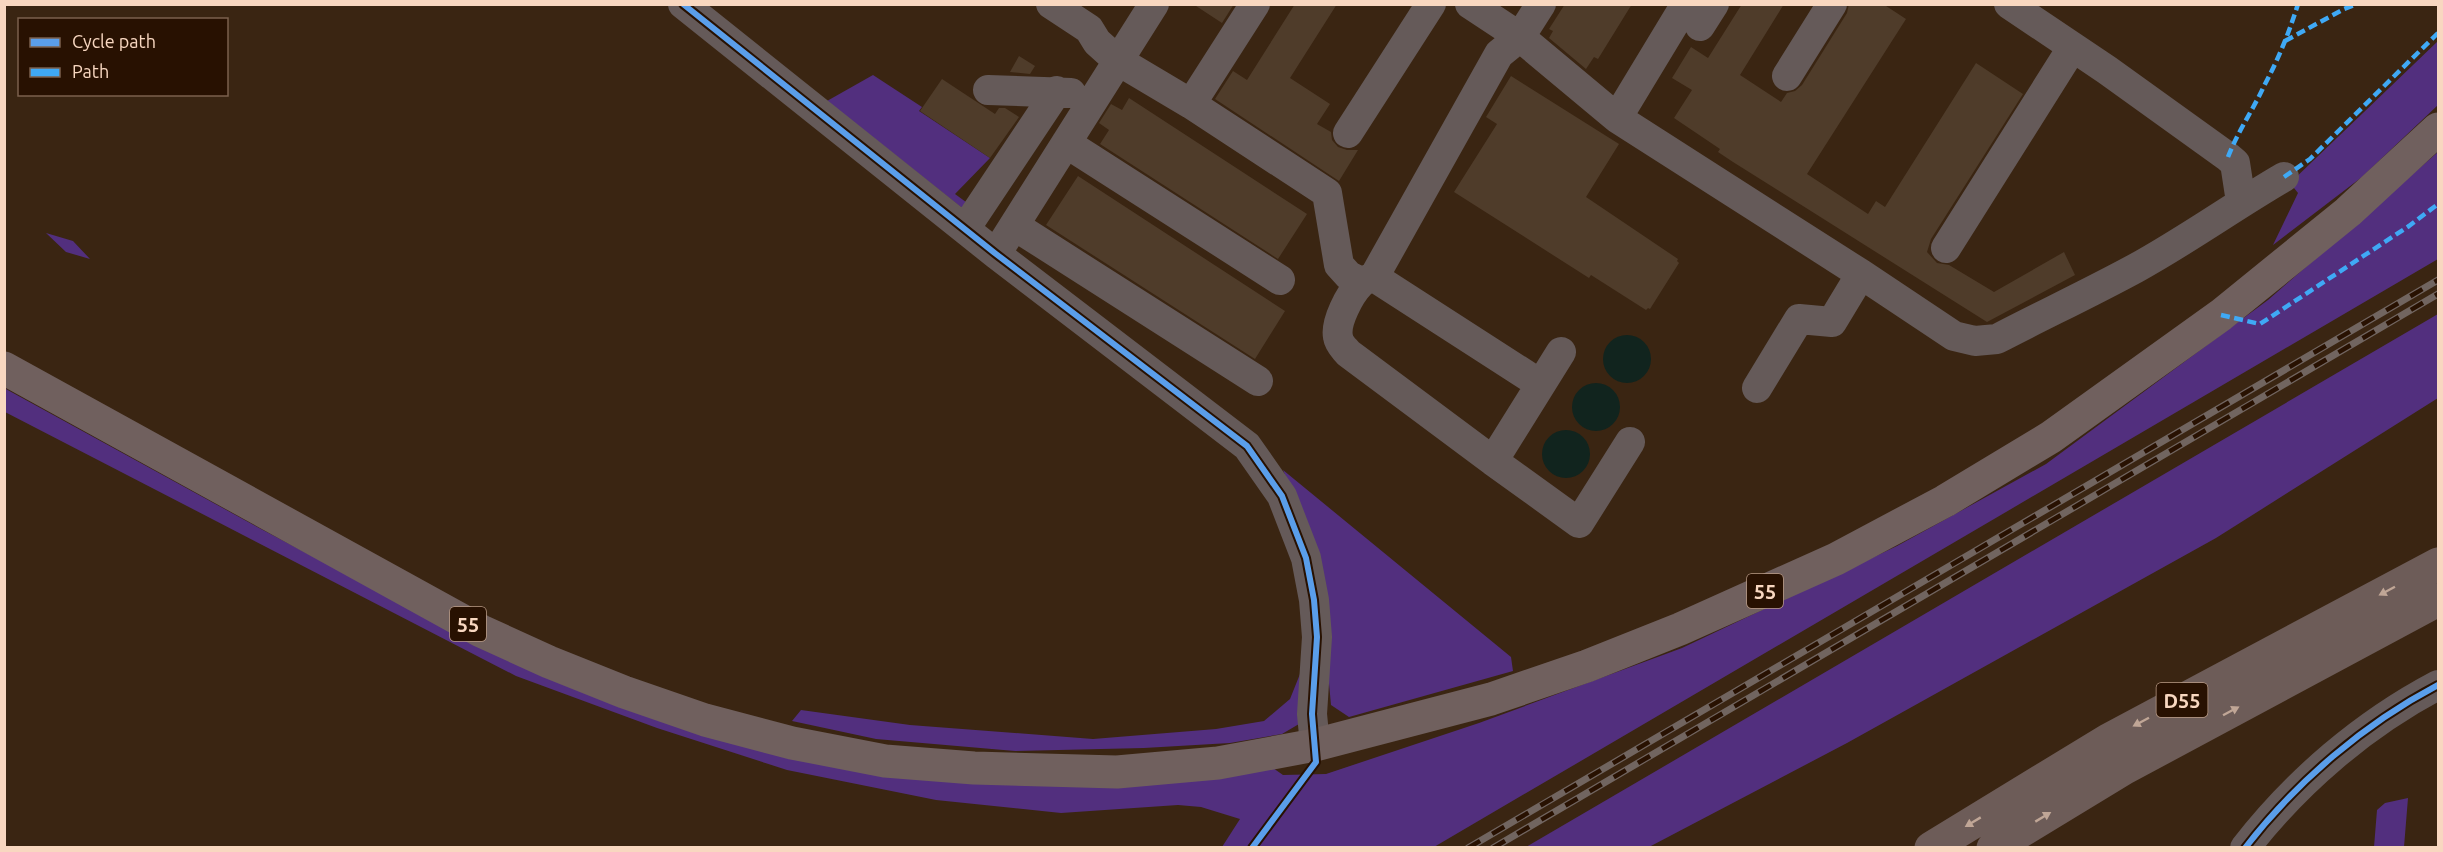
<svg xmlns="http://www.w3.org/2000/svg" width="2443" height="852" font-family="Ubuntu,sans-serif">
<rect width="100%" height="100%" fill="#3a2512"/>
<path fill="#522f7e" d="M 2438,41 L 2438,105 L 2362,177 L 2273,245 L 2298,193 L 2290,183 Z
M 873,75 L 922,107 L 919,111 L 990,158 L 955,194 L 970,205 L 962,208 L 827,101 Z
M 2438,152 L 2438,259 L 1434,847 L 1222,847 L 1240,819 L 1201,807 L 1178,805 L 1061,813 L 936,800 L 787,770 L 657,728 L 516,676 L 5,412 L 4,388 L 261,529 L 518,665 L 787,757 L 1273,768 L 1283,775 L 1326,774 L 1479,723 L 1682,648 L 1897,546 L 2046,464 L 2268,300 Z
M 46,233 L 73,241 L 90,259 L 66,252 Z
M 2438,314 L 2438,398 L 2216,538 L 1847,743 L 1649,847 L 1526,847 Z
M 1283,470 L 1511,657 L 1513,671 L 1349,717 L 1331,705 L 1317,552 Z
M 1300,674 L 1299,724 L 1282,734 L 1230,743 L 1144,748 L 1015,751 L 876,739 L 792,721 L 801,710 L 910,725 L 1093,739 L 1216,729 L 1264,721 L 1290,699 Z
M 2408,798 L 2404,847 L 2374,847 L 2377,810 L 2385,803 Z"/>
<path fill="#11241e" d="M1603 359a24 24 0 1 1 48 0a24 24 0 1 1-48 0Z
M1572 407a24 24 0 1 1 48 0a24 24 0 1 1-48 0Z
M1542 454a24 24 0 1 1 48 0a24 24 0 1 1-48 0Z"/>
<path fill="#4f3c2a" d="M 1193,4 L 1234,4 L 1222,23 Z
M 1295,4 L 1337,4 L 1290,78 L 1330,104 L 1317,124 L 1331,132 L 1332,140 L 1338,147 L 1347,150 L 1358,150 L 1339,181 L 1215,99 L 1233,71 L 1247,80 Z
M 1565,4 L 1632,4 L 1598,59 L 1594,57 L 1586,69 L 1549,38 L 1553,31 L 1549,29 Z
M 1742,4 L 1784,4 L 1740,75 L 1781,102 L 1787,93 L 1795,91 L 1802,85 L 1847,13 L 1849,4 L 1883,4 L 1906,19 L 1807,174 L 1868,214 L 1876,201 L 1885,207 L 1976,63 L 2023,94 L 1931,239 L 1927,252 L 1937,263 L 1949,265 L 1994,292 L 2064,252 L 2075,275 L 1987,322 L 1733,162 L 1718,152 L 1720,149 L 1674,118 L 1692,90 L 1672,78 L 1691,47 L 1708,58 Z
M 1019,56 L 1035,66 L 1030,74 L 1010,72 Z
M 1511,76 L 1619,144 L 1586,197 L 1678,259 L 1677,261 L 1679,263 L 1650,309 L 1648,308 L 1646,310 L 1591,275 L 1589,278 L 1454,192 L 1497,124 L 1486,117 Z
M 942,79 L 995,114 L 999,108 L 1005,108 L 1019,117 L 990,158 L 920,111 Z
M 1129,98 L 1307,214 L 1278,259 L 1100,144 L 1109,130 L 1099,123 L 1111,104 L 1122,110 Z
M 1078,176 L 1285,311 L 1255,359 L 1046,225 Z"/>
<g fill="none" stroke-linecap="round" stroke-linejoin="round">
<path stroke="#655a59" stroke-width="30" d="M 683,4 L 996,254 L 1247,446 L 1282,496 L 1306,558 L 1314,600 L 1317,637 L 1312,714 L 1315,745
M 1051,4 L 1089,29 L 1097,42 L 1117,60 L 1191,104 L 1327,193 L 1339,265 L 1349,276 L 1361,282
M 1470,4 L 1520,37 L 1617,118 L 1861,274 L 1954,336 L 1975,341 L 1997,339 C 2043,315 2090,293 2136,268 C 2187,240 2234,206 2284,177
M 1541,4 L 1520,37 L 1499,54 L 1374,277 C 1369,279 1363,280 1360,284 C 1350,294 1335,322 1338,337 C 1339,344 1344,348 1348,353 L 1493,461 L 1561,352
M 2009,4 L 2107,70 L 2228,157 L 2235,163 L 2241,202
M 1700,26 L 1714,4
M 1787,76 L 1832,4
M 988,90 L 1071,93
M 1191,104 L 1255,4
M 1617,118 L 1686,4
M 1348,133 L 1431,4
M 1066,143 L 1280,280
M 1015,226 L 1258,381
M 965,229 L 1057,91
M 1946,248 L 2072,48
M 996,254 L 1154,4
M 1374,277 L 1540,384
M 1757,388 L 1799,319 L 1832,322 L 1861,274
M 1493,461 L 1579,523 L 1630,442
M 2245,848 C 2297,781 2364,724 2438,685"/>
<path stroke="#70605e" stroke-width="33" d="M 4,368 L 481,631 L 549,662 L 624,692 L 705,720 L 792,743 L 885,761 L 974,768 L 1117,772 L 1218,763 L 1315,745 L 1491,699 L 1587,666 L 1680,629 L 1836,559 L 1945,501 L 2051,437 L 2221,315 L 2348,212 L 2438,129"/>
<path stroke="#6d5c58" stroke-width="33" d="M 1931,848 L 2108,740 L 2438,564
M 1993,848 L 2125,768 L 2438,600"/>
<g stroke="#716560" stroke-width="7">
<path id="rail" d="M 1468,848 L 2438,280
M 1493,848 L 2438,294"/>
</g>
<use href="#rail" stroke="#281101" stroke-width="4.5" stroke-dasharray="14" stroke-linecap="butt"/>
<path stroke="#3fa9f5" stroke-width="4.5" stroke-dasharray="9 4.5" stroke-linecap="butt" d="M 2285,41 L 2344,9 L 2357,4
M 2228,157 C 2238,131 2253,110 2264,86 C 2278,60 2289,33 2298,4
M 2284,177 L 2310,159 L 2438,33
M 2221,315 L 2260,324 L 2409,226 L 2438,204"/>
<g stroke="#281101" stroke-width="10">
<path id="cycleway" d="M 683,4 L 996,254 L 1247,446 L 1282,496 L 1306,558 L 1314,600 L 1317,637 L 1312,714 L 1316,762 L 1252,848
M 2245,848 C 2297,781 2364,724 2438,685"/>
</g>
<use href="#cycleway" stroke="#5a9eea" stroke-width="6"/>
</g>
<defs><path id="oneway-solid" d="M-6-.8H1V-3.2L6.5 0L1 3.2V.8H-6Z" transform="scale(1.5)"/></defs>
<g fill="#c0a696">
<use href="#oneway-solid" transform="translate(2387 591) rotate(152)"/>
<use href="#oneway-solid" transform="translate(2231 711) rotate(-28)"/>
<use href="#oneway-solid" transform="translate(2141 722) rotate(152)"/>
<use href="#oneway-solid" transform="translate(2043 817) rotate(-31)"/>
<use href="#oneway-solid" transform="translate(1973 822) rotate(149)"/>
</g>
<g text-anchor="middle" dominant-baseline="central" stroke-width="6" stroke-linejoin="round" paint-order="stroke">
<g fill="#281101" stroke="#ba9c87" stroke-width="1.5">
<rect x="1747" y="574" width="36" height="34" rx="4.5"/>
<rect x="450" y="607" width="36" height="34" rx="4.5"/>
<rect x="2156.5" y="683" width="51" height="34" rx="4.5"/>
</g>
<g font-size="20" font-weight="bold" fill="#f8d7c0">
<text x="1765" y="591">55</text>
<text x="468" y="624">55</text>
<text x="2182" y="700">D55</text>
</g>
</g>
<rect width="2443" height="852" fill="none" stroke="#f8d7c0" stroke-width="12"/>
<rect x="18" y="18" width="210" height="78" fill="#281101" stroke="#7b604d" stroke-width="1.5"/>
<rect x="30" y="38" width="30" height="9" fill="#5a9eea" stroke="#7b604d" stroke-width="1.5"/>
<text x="72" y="48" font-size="18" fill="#f8d7c0">Cycle path</text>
<rect x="30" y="68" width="30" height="9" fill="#3fa9f5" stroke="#7b604d" stroke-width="1.5"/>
<text x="72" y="78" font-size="18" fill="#f8d7c0">Path</text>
</svg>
